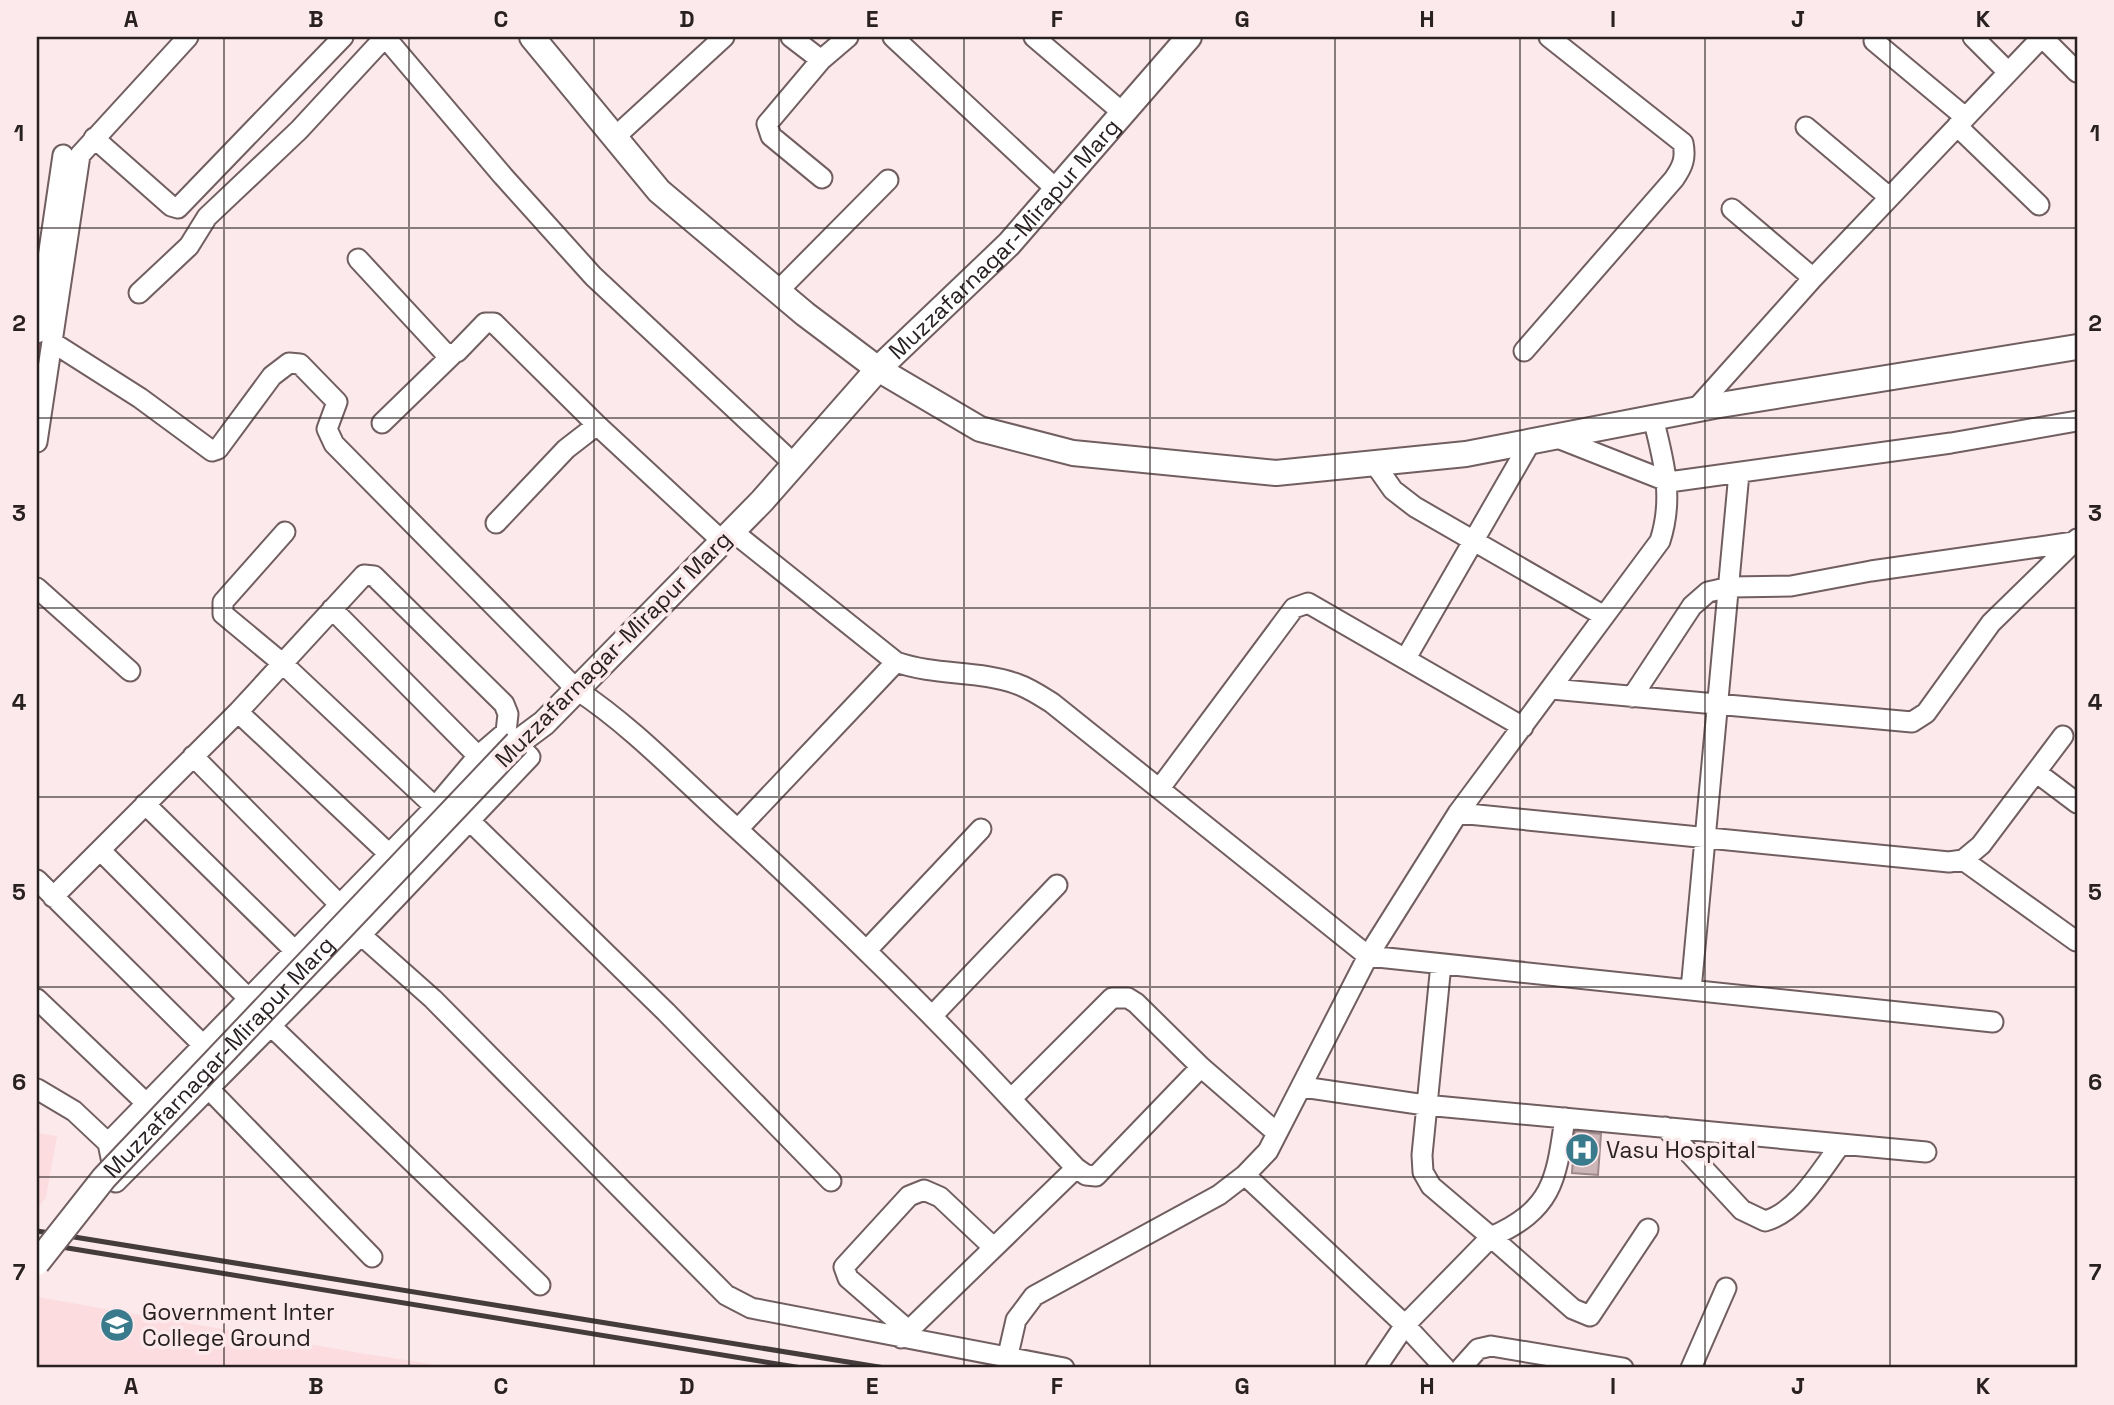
<svg xmlns="http://www.w3.org/2000/svg" width="2114" height="1405" font-family="'Space Grotesk',sans-serif">
<rect width="100%" height="100%" fill="#fce9eb"/>
<path fill="#fcdcdf" d="M 37,1133 L 57,1136 L 46,1197 L 37,1209 Z
M 37,1297 L 360,1353 L 457,1368 L 37,1368 Z"/>
<g fill="none" stroke-linecap="round" stroke-linejoin="round">
<path stroke="#a7646e" stroke-width="5" d="M 37,376 L 43,334"/>
</g>
<path fill="#ccb6b8" stroke="#9d898b" stroke-width="2" d="M 1575,1131 L 1601,1134 L 1598,1175 L 1572,1173 Z"/>
<g fill="none" stroke-linecap="round" stroke-linejoin="round">
<g stroke="#715e60" stroke-width="23">
<path id="minor" d="M 385,37 L 503,176 L 593,276 L 794,464
M 791,37 L 821,60
M 893,37 L 1057,190
M 1034,37 L 1123,113
M 1973,37 L 2008,72
M 2042,37 L 2077,72
M 1874,41 L 1965,117
M 1957,126 L 2039,205
M 1806,127 L 1889,197
M 615,137 L 724,37
M 94,138 L 171,206 L 178,208 L 343,37
M 822,178 L 771,136 L 767,124 L 821,60 L 848,37
M 1732,209 L 1813,278
M 358,259 L 446,354 L 457,352 L 485,323 L 494,323 L 597,425 L 722,541
M 778,291 L 888,180
M 139,293 L 189,246 L 207,217 L 299,130 L 385,37
M 37,333 L 63,155
M 52,342 L 140,398 L 212,451 L 218,449 L 272,376 L 289,363 L 300,364 L 337,402 L 327,429 L 334,444 L 577,690 C 630,725 675,772 722,815 C 822,906 919,1000 1011,1099
M 1524,351 L 1674,179 C 1683,166 1686,158 1683,143 L 1549,37
M 1695,410 L 1813,278 L 2042,37
M 382,423 L 452,355
M 1555,437 L 1669,482 L 1951,443 L 2077,421
M 37,442 L 80,155 L 188,37
M 1374,463 L 1393,490 L 1415,507 L 1604,616
M 496,523 L 566,449 L 597,425
M 732,531 L 896,662 C 936,676 979,670 1017,684 C 1029,688 1041,696 1052,703 L 1368,956 L 1993,1022
M 285,532 L 223,602 L 223,614 L 282,663 L 435,807
M 37,588 L 130,671
M 332,609 L 478,756
M 1406,658 L 1531,441
M 1552,689 L 1912,722 L 1926,713 L 1991,623 L 2077,539
M 1632,697 L 1692,606 L 1708,592 L 1730,587 L 1791,586 L 1871,571 L 2074,542
M 238,712 L 389,854
M 193,756 L 340,905
M 2036,772 L 2077,803
M 1160,788 L 1294,608 L 1308,603 L 1523,727
M 145,804 L 295,951
M 1458,813 L 1949,862 L 1963,860 L 1981,845 L 2063,736
M 470,821 L 666,1012 L 831,1181
M 738,829 L 896,662
M 100,850 L 248,998
M 1963,860 L 2076,941
M 37,880 L 203,1045
M 53,897 L 238,712 L 364,575 L 374,576 L 504,704 L 508,714 L 506,732
M 361,935 L 433,999 L 726,1295 L 751,1308 L 1064,1368
M 867,950 L 981,829
M 1441,964 L 1422,1155 L 1423,1172 L 1431,1186 L 1491,1237 C 1553,1209 1556,1181 1565,1118
M 1691,990 L 1739,473
M 37,999 L 146,1103
M 933,1015 L 1057,885
M 272,1027 L 540,1285
M 1201,1067 L 1096,1176 L 1086,1175 L 1076,1168 L 1011,1099 L 1112,998 L 1128,998 L 1136,1003 L 1201,1067 L 1277,1133
M 1303,1087 L 1425,1105 L 1926,1152
M 37,1089 L 74,1111 L 108,1143 L 435,807 L 478,756 L 506,732 L 530,757 L 361,935 L 116,1182 L 108,1143
M 210,1090 L 372,1257
M 1665,1127 L 1742,1210 L 1765,1221 C 1798,1212 1821,1170 1841,1144
M 1245,1175 L 1405,1325 L 1445,1368
M 909,1331 L 848,1278 L 844,1267 L 909,1196 L 924,1190 L 940,1197 L 993,1247
M 901,1338 L 1076,1168
M 1005,1368 L 1016,1320 L 1034,1296 L 1219,1195 L 1245,1175 L 1268,1151 L 1368,956 L 1458,813 L 1660,541 C 1674,498 1664,461 1653,418
M 1376,1368 L 1405,1325 L 1491,1237 L 1573,1309 L 1590,1316 L 1648,1229
M 1461,1368 L 1478,1349 L 1491,1346 L 1623,1368
M 1691,1368 L 1726,1288"/>
</g>
<g stroke="#715e60" stroke-width="28">
<g id="major">
<path d="M 532,37 L 659,191 L 805,314 L 878,369 L 980,429 L 1073,453 L 1276,473 L 1466,454 L 1714,406 L 2077,347"/>
<path id="s1" d="M 517,743 L 544,723 L 762,501 L 878,369 L 1009,244 L 1189,37"/>
</g>
</g>
<use href="#minor" stroke="#fff" stroke-width="19"/>
<use href="#major" stroke="#fff" stroke-width="24"/>
<path stroke="#443b3c" stroke-width="5" d="M 37,1231 L 885,1368
M 37,1243 L 802,1368"/>
<g stroke="#715e60" stroke-width="28" stroke-linecap="butt">
<g id="major-bridge">
<path id="s2" d="M 37,1263 L 104,1178 L 517,743"/>
</g>
</g>
<use href="#major-bridge" stroke="#fff" stroke-width="24"/>
</g>
<path fill="none" stroke="#282021" stroke-width="2" stroke-opacity="0.55" d="M 224,37 L 224,1368M 409,37 L 409,1368M 594,37 L 594,1368M 779,37 L 779,1368M 964,37 L 964,1368M 1150,37 L 1150,1368M 1335,37 L 1335,1368M 1520,37 L 1520,1368M 1705,37 L 1705,1368M 1890,37 L 1890,1368M 37,228 L 2077,228M 37,418 L 2077,418M 37,608 L 2077,608M 37,797 L 2077,797M 37,987 L 2077,987M 37,1177 L 2077,1177"/>
<defs>
<g id="hospital-disc" transform="scale(1.75)"><circle r="9.5" fill="#3a7a8d" stroke="#fce9eb"/><path d="M-5-5h3v3.5h4V-5h3V5h-3V1.5h-4V5h-3Z" fill="#fff"/></g>
<g id="university-disc" transform="scale(1.75)"><circle r="9.5" fill="#3a7a8d" stroke="#fce9eb"/><path d="M0-5L7-2L0 1L-7-2ZM-4 1L0 2.5L4 1V4Q0 6-4 4Z" fill="#fff"/></g>
</defs>
<g fill-rule="evenodd">
<use href="#hospital-disc" x="1582" y="1150"/>
<use href="#university-disc" x="117" y="1325"/>
</g>
<g text-anchor="middle" dominant-baseline="central" stroke-width="7" stroke-linejoin="round" paint-order="stroke">
<g font-size="23" fill="#282021" stroke="#fce9eb">
<text stroke="none"><textPath href="#s1" startOffset="702">Muzzafarnagar-Mirapur Marg</textPath></text>
<text transform="translate(613 649) rotate(-45)">Muzzafarnagar-Mirapur Marg</text>
<text stroke="none"><textPath href="#s2" startOffset="275">Muzzafarnagar-Mirapur Marg</textPath></text>
</g>
<g font-size="23" fill="#282021" stroke="#fce9eb" text-anchor="start">
<text x="1606" y="1150">Vasu Hospital</text>
<text x="142" y="1312">Government Inter<tspan x="142" dy="26">College Ground</tspan></text>
</g>
</g>
<rect width="2114" height="1405" fill="none" stroke="#fce9eb" stroke-width="77"/>
<rect x="38" y="38" width="2038" height="1328" fill="none" stroke="#282021" stroke-width="2.5"/>
<g font-size="23" text-anchor="middle" font-weight="bold" fill="#282021">
<text x="131" y="27">A</text>
<text x="316" y="27">B</text>
<text x="501" y="27">C</text>
<text x="687" y="27">D</text>
<text x="872" y="27">E</text>
<text x="1057" y="27">F</text>
<text x="1242" y="27">G</text>
<text x="1427" y="27">H</text>
<text x="1613" y="27">I</text>
<text x="1798" y="27">J</text>
<text x="1983" y="27">K</text>
<text x="19" y="141">1</text>
<text x="2095" y="141">1</text>
<text x="19" y="331">2</text>
<text x="2095" y="331">2</text>
<text x="19" y="521">3</text>
<text x="2095" y="521">3</text>
<text x="19" y="710">4</text>
<text x="2095" y="710">4</text>
<text x="19" y="900">5</text>
<text x="2095" y="900">5</text>
<text x="19" y="1090">6</text>
<text x="2095" y="1090">6</text>
<text x="19" y="1280">7</text>
<text x="2095" y="1280">7</text>
<text x="131" y="1394">A</text>
<text x="316" y="1394">B</text>
<text x="501" y="1394">C</text>
<text x="687" y="1394">D</text>
<text x="872" y="1394">E</text>
<text x="1057" y="1394">F</text>
<text x="1242" y="1394">G</text>
<text x="1427" y="1394">H</text>
<text x="1613" y="1394">I</text>
<text x="1798" y="1394">J</text>
<text x="1983" y="1394">K</text>
</g>
</svg>
